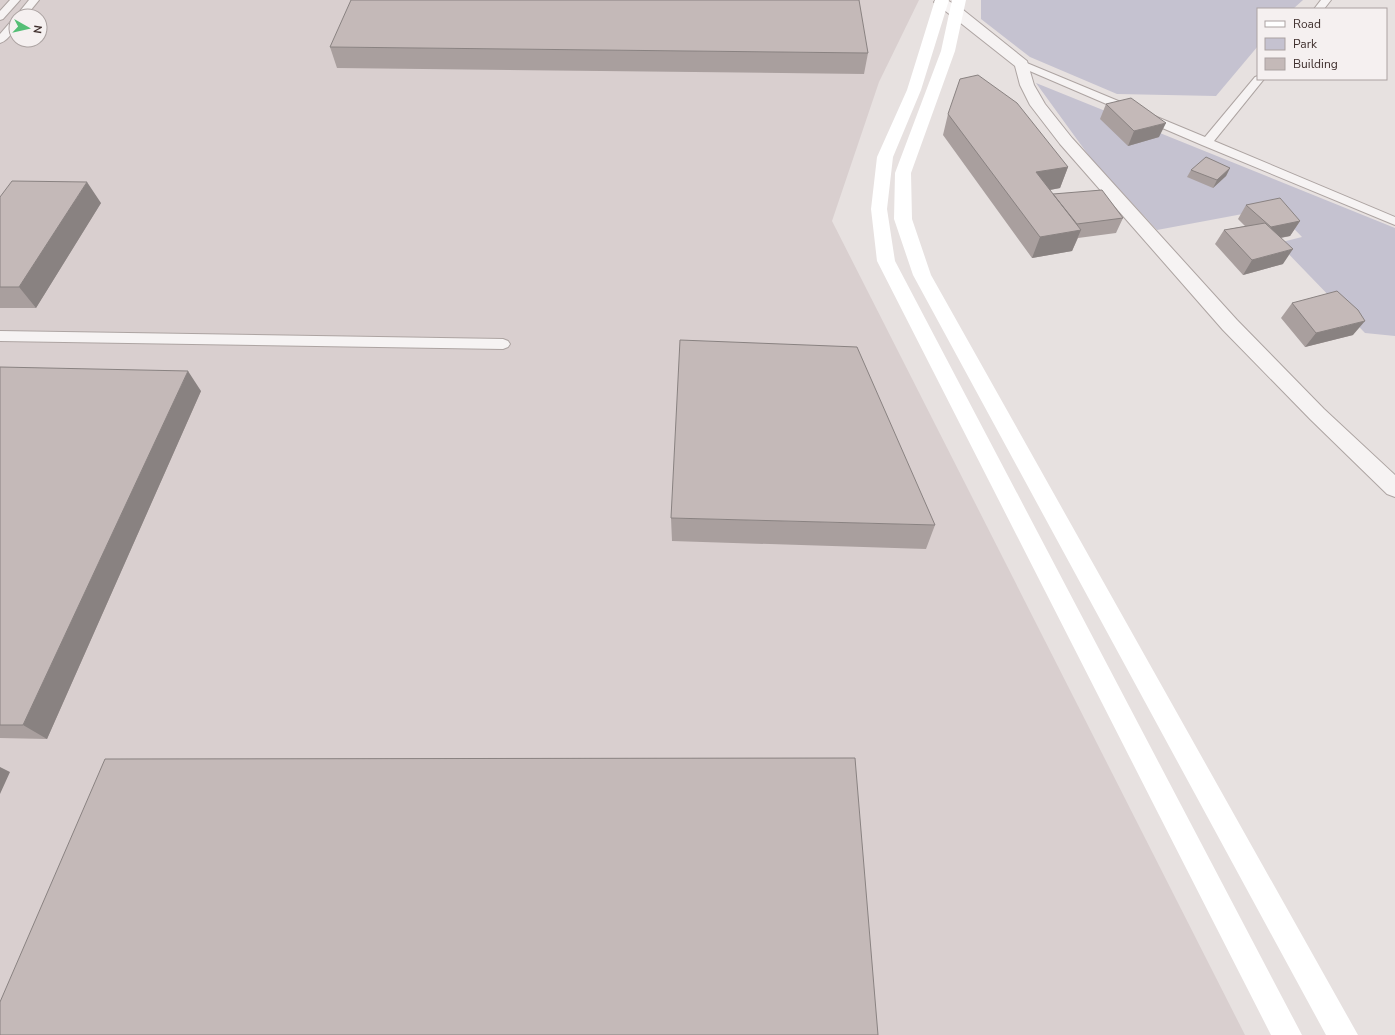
<svg xmlns="http://www.w3.org/2000/svg" width="1395" height="1035" font-family="'Nunito Sans',sans-serif">
<rect width="100%" height="100%" fill="#e7e1e0"/>
<path fill="#d9cfcf" fill-rule="evenodd" d="M 0,0 L 919,0 L 879,82 L 832,221 L 1245,1035 L 0,1035 ZM 16,16 L 40,16 L 40,40 L 16,40 Z"/>
<path fill="#c5c2d0" d="M 981,0 L 1303,0 L 1293,9 L 1258,9 L 1258,46 L 1216,96 L 1117,94 L 1030,57 L 981,19 Z
M 1036,83 L 1395,228 L 1395,336 L 1365,333 L 1278,243 L 1302,237 L 1274,208 L 1157,230 L 1092,160 Z"/>
<g fill="none" stroke-linecap="round" stroke-linejoin="round">
<g stroke="#ada4a2" stroke-width="2">
<path id="service" d="M 10,0 L 20,0 L 3,19 L 0,20 L 0,11 Z
M 29,0 L 39,0 L 26,16 L 16,16 Z
M 1321,0 L 1331,0 L 1324,9 L 1314,9 Z
M 16,18 C 16,27 10,40 0,43 L 0,34 L 13,19 Z
M 1022,61 L 1205,137 L 1255,77 L 1258,76 L 1258,79 L 1264,79 L 1214,141 L 1395,217 L 1395,225 L 1202,145 L 1018,66 L 1017,64 Z
M 0,331 L 503,339 L 508,341 L 510,344 L 508,347 L 503,349 L 0,341 Z"/>
</g>
<g stroke="#ada4a2" stroke-width="2">
<path id="minor" d="M 936,0 L 947,0 L 962,9 L 1027,61 L 1034,85 L 1045,104 L 1072,138 L 1237,320 L 1324,409 L 1395,475 L 1395,497 L 1387,494 L 1310,419 L 1223,330 L 1060,144 L 1030,105 L 1020,85 L 1015,66 L 934,2 Z"/>
</g>
<use href="#service" fill="#f6f3f3" fill-rule="evenodd"/>
<use href="#minor" fill="#f6f3f3" fill-rule="evenodd"/>
<path fill="#fff" fill-rule="evenodd" d="M 935,0 L 949,0 L 921,90 L 893,157 L 887,209 L 895,261 L 1302,1035 L 1271,1035 L 877,261 L 871,209 L 877,157 L 907,90 Z
M 952,0 L 966,0 L 955,51 L 911,173 L 912,219 L 931,275 L 1358,1035 L 1326,1035 L 913,275 L 894,219 L 895,173 L 941,51 Z"/>
</g>
<path fill="#a99f9e" d="M 330,47 L 868,53 L 864,74 L 337,68 Z
M 1106,104 L 1159,137 L 1128,146 L 1100,119 Z
M 948,114 L 1068,167 L 1060,188 L 1050,190 L 1053,194 L 1123,218 L 1116,233 L 1078,238 L 1072,251 L 1032,258 L 943,135 Z
M 1230,168 L 1226,176 L 1213,188 L 1187,177 L 1191,170 Z
M 0,197 L 101,203 L 36,308 L 0,308 Z
M 1246,205 L 1300,221 L 1290,236 L 1281,238 L 1283,264 L 1243,275 L 1215,244 L 1224,230 L 1245,226 L 1238,219 Z
M 1292,303 L 1353,335 L 1305,347 L 1281,318 Z
M 0,367 L 201,391 L 47,739 L 0,738 Z
M 671,518 L 935,525 L 926,549 L 672,541 Z"/>
<path fill="#898281" d="M 1166,123 L 1159,137 L 1128,146 L 1134,131 Z
M 1068,167 L 1060,188 L 1028,194 L 1036,172 Z
M 1230,168 L 1226,176 L 1213,188 L 1217,180 Z
M 87,182 L 101,203 L 36,308 L 19,287 Z
M 1300,221 L 1290,236 L 1262,241 L 1271,227 Z
M 1081,230 L 1072,251 L 1032,258 L 1040,237 Z
M 1293,249 L 1283,264 L 1243,275 L 1252,260 Z
M 1365,321 L 1353,335 L 1305,347 L 1316,333 Z
M 188,371 L 201,391 L 47,739 L 23,725 Z
M 0,767 L 10,772 L 0,794 Z"/>
<path fill="#c4b9b8" stroke="#898281" d="M 351,0 L 859,0 L 868,53 L 330,47 Z
M 978,75 L 1017,103 L 1068,167 L 1036,172 L 1081,230 L 1040,237 L 948,114 L 960,79 Z
M 1131,98 L 1166,123 L 1134,131 L 1106,104 Z
M 1206,157 L 1230,168 L 1217,180 L 1191,170 Z
M 12,181 L 87,182 L 19,287 L 0,287 L 0,197 Z
M 1102,190 L 1123,218 L 1077,224 L 1053,194 Z
M 1280,198 L 1300,221 L 1271,227 L 1246,205 Z
M 1265,223 L 1293,249 L 1252,260 L 1224,230 Z
M 1337,291 L 1358,310 L 1365,321 L 1316,333 L 1292,303 Z
M 680,340 L 857,347 L 935,525 L 671,518 Z
M 0,367 L 188,371 L 23,725 L 0,725 Z
M 855,758 L 878,1035 L 0,1035 L 0,1002 L 105,759 Z"/>
<rect x="1257" y="8" width="130" height="72" fill="#f5f0f0" stroke="#aba2a1"/>
<rect x="1265" y="21" width="20" height="6" fill="#ffffff" stroke="#aba2a1"/>
<text x="1293" y="28" font-size="12" fill="#3d2d2b">Road</text>
<rect x="1265" y="38" width="20" height="12" fill="#c5c2d0" stroke="#aba2a1"/>
<text x="1293" y="48" font-size="12" fill="#3d2d2b">Park</text>
<rect x="1265" y="58" width="20" height="12" fill="#c4b9b8" stroke="#aba2a1"/>
<text x="1293" y="68" font-size="12" fill="#3d2d2b">Building</text>
<g transform="translate(28 28) rotate(98)"><circle r="19" fill="#f5f0f0" stroke="#aba2a1"/>
<path d="M0-3L7 15L0 10L-7 15Z" fill="#54be75"/>
<text y="-6" font-size="11" font-weight="bold" text-anchor="middle" fill="#3d2d2b">N</text>
</g>
</svg>
